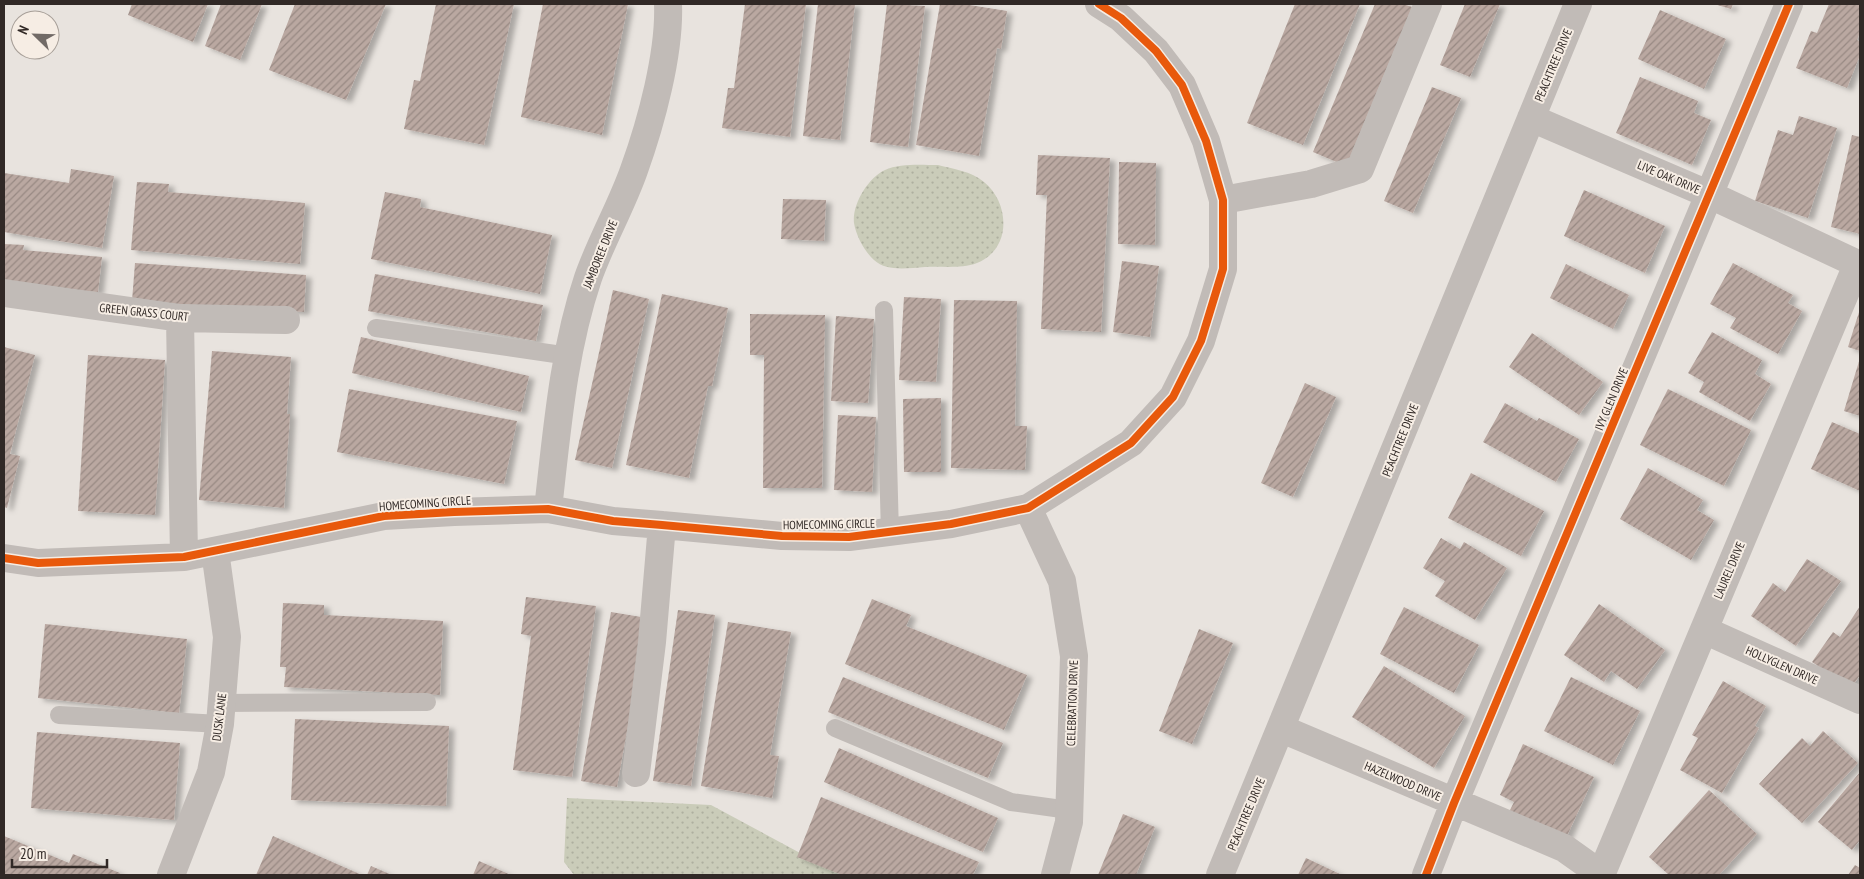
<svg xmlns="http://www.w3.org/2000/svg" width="1864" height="879" font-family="'PT Sans Narrow',sans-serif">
<defs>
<pattern id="grass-dots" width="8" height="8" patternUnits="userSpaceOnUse" patternTransform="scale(1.25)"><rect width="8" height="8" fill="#caccb9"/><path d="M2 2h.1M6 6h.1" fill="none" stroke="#aeaf9f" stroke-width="1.8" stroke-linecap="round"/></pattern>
<pattern id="building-hatch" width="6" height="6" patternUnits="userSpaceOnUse" patternTransform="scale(1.25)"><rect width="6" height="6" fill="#baa8a1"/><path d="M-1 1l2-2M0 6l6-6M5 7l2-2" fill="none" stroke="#988983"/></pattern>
<filter id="shadow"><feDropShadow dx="5.5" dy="3" stdDeviation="2.5" flood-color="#0004"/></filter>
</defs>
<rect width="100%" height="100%" fill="#e8e3de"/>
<path fill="url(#grass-dots)" d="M 938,165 C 953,169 971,171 984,182 C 1010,203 1012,249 977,263 C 961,269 943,266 925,267 C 908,268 887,272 874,260 C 865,252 856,236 854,223 C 852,204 868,178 885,170 C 900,163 922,165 938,165 Z
M 567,798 L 711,805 L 841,875 L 574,875 L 564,862 Z"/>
<path fill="url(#building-hatch)" filter="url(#shadow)" d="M 132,4 L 208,4 L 193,42 L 128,15 Z
M 221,4 L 262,4 L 240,60 L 205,46 Z
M 295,4 L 386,4 L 346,100 L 269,70 Z
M 436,4 L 514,4 L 484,145 L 404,129 L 414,80 L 420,81 Z
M 543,4 L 628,4 L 602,135 L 521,117 Z
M 745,4 L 806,4 L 790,137 L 722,128 L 728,88 L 734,88 Z
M 818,4 L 855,4 L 840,140 L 803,136 Z
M 887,4 L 925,6 L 908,147 L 870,142 Z
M 940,4 L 963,4 L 1007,11 L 1001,49 L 997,48 L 979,156 L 916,145 Z
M 1295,4 L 1360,4 L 1303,145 L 1247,123 Z
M 1375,4 L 1403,4 L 1412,7 L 1346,166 L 1313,152 Z
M 1465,4 L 1500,4 L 1470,77 L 1440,65 Z
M 1714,4 L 1733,4 L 1731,9 Z
M 1829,4 L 1860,4 L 1860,32 L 1857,40 L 1860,42 L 1860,55 L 1847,88 L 1796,68 L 1811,31 L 1817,33 Z
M 1660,10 L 1726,39 L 1704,89 L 1638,59 Z
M 1640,77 L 1698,101 L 1694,113 L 1711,120 L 1692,165 L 1616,133 Z
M 1432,87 L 1461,98 L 1413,213 L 1384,201 Z
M 1799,116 L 1837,128 L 1808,218 L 1755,201 L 1778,130 L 1793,135 Z
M 1852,135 L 1860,137 L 1860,234 L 1831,227 Z
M 1038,155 L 1110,158 L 1101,332 L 1041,329 L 1047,195 L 1036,195 Z
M 1119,162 L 1156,163 L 1155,245 L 1118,244 Z
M 71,169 L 114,176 L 102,248 L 4,232 L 4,173 L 69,183 Z
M 137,182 L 169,184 L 168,192 L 305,203 L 300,264 L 131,250 Z
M 1584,190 L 1665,226 L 1645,273 L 1564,236 Z
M 385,192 L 421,199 L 420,207 L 552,235 L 540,294 L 371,259 Z
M 783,199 L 826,200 L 824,241 L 781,239 Z
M 4,244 L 24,245 L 23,250 L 102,257 L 98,292 L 4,283 Z
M 1122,261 L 1159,266 L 1150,337 L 1113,332 Z
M 135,263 L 306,275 L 304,312 L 132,301 Z
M 1733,263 L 1793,295 L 1788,303 L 1802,311 L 1778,354 L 1730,328 L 1736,318 L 1710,304 Z
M 1566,264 L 1629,295 L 1613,329 L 1550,298 Z
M 375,274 L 543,305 L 536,341 L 368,311 Z
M 613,290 L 649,299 L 612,468 L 575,460 Z
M 662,294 L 728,308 L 712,386 L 708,386 L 689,478 L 626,465 Z
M 904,297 L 941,299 L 936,382 L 899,380 Z
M 954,300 L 1017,301 L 1015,426 L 1027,426 L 1025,470 L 951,468 Z
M 1860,309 L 1860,351 L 1848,347 Z
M 750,314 L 825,315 L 822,488 L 763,488 L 764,355 L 750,355 Z
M 836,316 L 874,319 L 868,403 L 831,401 Z
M 1712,332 L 1762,360 L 1755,374 L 1771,384 L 1750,421 L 1699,392 L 1704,382 L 1688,373 Z
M 1532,333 L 1603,382 L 1579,415 L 1509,367 Z
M 361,337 L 529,376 L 521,412 L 352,373 Z
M 4,347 L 35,355 L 10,454 L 20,456 L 7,508 L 4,507 Z
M 212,351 L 291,357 L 287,414 L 290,414 L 284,508 L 199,500 Z
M 88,355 L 165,360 L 155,515 L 78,511 Z
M 1860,358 L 1860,416 L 1844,411 Z
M 1305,383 L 1336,397 L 1293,497 L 1261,483 Z
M 349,389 L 517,421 L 504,484 L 337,452 Z
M 1668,389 L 1751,430 L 1724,486 L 1640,445 Z
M 941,398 L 941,472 L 904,472 L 903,399 Z
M 1505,403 L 1537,421 L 1539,418 L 1579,439 L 1556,482 L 1483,442 Z
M 838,415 L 876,417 L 872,492 L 834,490 Z
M 1832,422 L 1860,434 L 1860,491 L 1811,469 Z
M 1648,468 L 1703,500 L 1697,510 L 1714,520 L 1691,560 L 1620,519 Z
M 1471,473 L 1544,511 L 1521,556 L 1448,518 Z
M 1441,538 L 1460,549 L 1464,542 L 1507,568 L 1475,620 L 1435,596 L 1445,581 L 1423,568 Z
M 1807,559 L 1841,581 L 1796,646 L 1751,616 L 1773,583 L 1785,592 Z
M 526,597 L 596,606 L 572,777 L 513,770 L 531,636 L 521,634 Z
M 872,599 L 911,615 L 906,626 L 1027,675 L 1004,730 L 845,664 Z
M 283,603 L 324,605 L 324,615 L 443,621 L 440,695 L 284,687 L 286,667 L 280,667 Z
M 1599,604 L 1665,650 L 1637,689 L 1611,671 L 1604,682 L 1564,655 Z
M 1860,606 L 1860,675 L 1851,688 L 1812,662 L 1833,632 L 1840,637 Z
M 1404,607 L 1479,645 L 1454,693 L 1380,654 Z
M 678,610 L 715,615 L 691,786 L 653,781 Z
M 611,612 L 647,618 L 617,787 L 581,781 Z
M 728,622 L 791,632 L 770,755 L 779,756 L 772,798 L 701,786 Z
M 45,624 L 187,639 L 179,713 L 38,698 Z
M 1199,629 L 1233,643 L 1192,744 L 1159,731 Z
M 1384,666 L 1465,716 L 1434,768 L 1352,717 Z
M 843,677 L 1003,743 L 988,778 L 828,712 Z
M 1571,677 L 1640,711 L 1613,765 L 1544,731 Z
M 1723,681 L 1766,706 L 1755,726 L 1759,728 L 1722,793 L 1680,770 L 1698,738 L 1692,735 Z
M 295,719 L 449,726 L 446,806 L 291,800 Z
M 1823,731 L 1858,763 L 1802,823 L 1759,784 L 1802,738 L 1810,746 Z
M 37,732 L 180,743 L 174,820 L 31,808 Z
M 1523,744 L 1594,777 L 1566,838 L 1509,812 L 1514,802 L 1500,795 Z
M 839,748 L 998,818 L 983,852 L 824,782 Z
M 1860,772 L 1860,840 L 1852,850 L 1818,822 Z
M 1709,790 L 1757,834 L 1719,875 L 1669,875 L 1649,857 Z
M 821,797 L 979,862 L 973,875 L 842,875 L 797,857 Z
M 1123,814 L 1155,827 L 1136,875 L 1098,875 Z
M 4,836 L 69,863 L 73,854 L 120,873 L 119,875 L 4,875 Z
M 273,836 L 362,875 L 256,875 Z
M 1306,858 L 1342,875 L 1298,875 Z
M 479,861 L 511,875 L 473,875 Z
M 1855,865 L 1860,868 L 1860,875 L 1848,875 Z
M 371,866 L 392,875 L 367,875 Z"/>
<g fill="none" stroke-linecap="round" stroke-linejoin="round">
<path stroke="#c1bbb7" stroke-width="18" d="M 884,310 L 890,534
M 376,328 L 569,356
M 222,703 L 427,702
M 59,715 L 220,724
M 835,728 L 1011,802 L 1069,810"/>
<path stroke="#c1bbb7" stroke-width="28" d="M 1531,118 L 1708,194 L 1860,265
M 1223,200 L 1311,184 L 1360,169 L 1428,4
M 4,293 L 180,318 L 286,320
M 180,318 L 184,557
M 1028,508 L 1062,581 L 1074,656 L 1069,822 L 1055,875
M 548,509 C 557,431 563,352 588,278 C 601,241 621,207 634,170 C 651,123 670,53 668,4
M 4,558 L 38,563 L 184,557 L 384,516 L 454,512 L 548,509 L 613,521 L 662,525 L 782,536 L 849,537 L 951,524 L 1028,508 L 1131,443 L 1173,397 L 1201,341 L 1223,269 L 1223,200 L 1206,141 L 1182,85 L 1156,51 L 1121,18 L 1099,4
M 1704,630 L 1860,700
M 1282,729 L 1564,848 L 1602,875
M 636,773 L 652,642 L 662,525
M 171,875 L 211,772 L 220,724 L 227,637 L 215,551
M 1220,875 L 1578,4
M 1426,875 L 1454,803 L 1789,4
M 1601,875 L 1857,265"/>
<g stroke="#f6ede4" stroke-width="11">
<path id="cycleway" d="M 4,558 L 38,563 L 184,557 L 384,516 L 454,512 L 548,509 L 613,521 L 662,525 L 782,536 L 849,537 L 951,524 L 1028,508 L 1131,443 L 1173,397 L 1201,341 L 1223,269 L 1223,200 L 1206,141 L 1182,85 L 1156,51 L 1121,18 L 1099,4
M 1426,875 L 1454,803 L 1789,4"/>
</g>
<use href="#cycleway" stroke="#e8590c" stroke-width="8"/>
</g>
<g text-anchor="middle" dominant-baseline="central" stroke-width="4" stroke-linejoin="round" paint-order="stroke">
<g font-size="12" fill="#312926" stroke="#f6ede4">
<text transform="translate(1553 65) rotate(-67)">PEACHTREE DRIVE</text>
<text transform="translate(1669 177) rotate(23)">LIVE OAK DRIVE</text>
<text transform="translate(600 254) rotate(-68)">JAMBOREE DRIVE</text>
<text transform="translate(144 312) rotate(6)">GREEN GRASS COURT</text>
<text transform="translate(1611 399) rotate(-67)">IVY GLEN DRIVE</text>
<text transform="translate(1400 440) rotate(-68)">PEACHTREE DRIVE</text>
<text transform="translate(425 503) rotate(-4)">HOMECOMING CIRCLE</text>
<text transform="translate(829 524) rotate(-1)">HOMECOMING CIRCLE</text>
<text transform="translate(1729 570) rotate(-67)">LAUREL DRIVE</text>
<text transform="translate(1782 665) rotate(24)">HOLLYGLEN DRIVE</text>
<text transform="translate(1072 703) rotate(-88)">CELEBRATION DRIVE</text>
<text transform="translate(219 717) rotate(-83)">DUSK LANE</text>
<text transform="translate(1403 781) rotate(23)">HAZELWOOD DRIVE</text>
<text transform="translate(1246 814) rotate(-67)">PEACHTREE DRIVE</text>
</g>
</g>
<rect width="1864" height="879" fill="none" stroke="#312926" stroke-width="10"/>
<g transform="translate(35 35) rotate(293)"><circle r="24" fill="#f6ede4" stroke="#a79f98"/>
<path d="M0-4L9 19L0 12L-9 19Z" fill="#716a66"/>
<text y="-8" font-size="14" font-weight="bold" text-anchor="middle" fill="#312926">N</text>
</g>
<path d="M12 859v8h95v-8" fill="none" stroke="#312926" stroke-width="2.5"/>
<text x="20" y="859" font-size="15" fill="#312926" stroke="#f6ede4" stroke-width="4" paint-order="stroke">20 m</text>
</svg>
